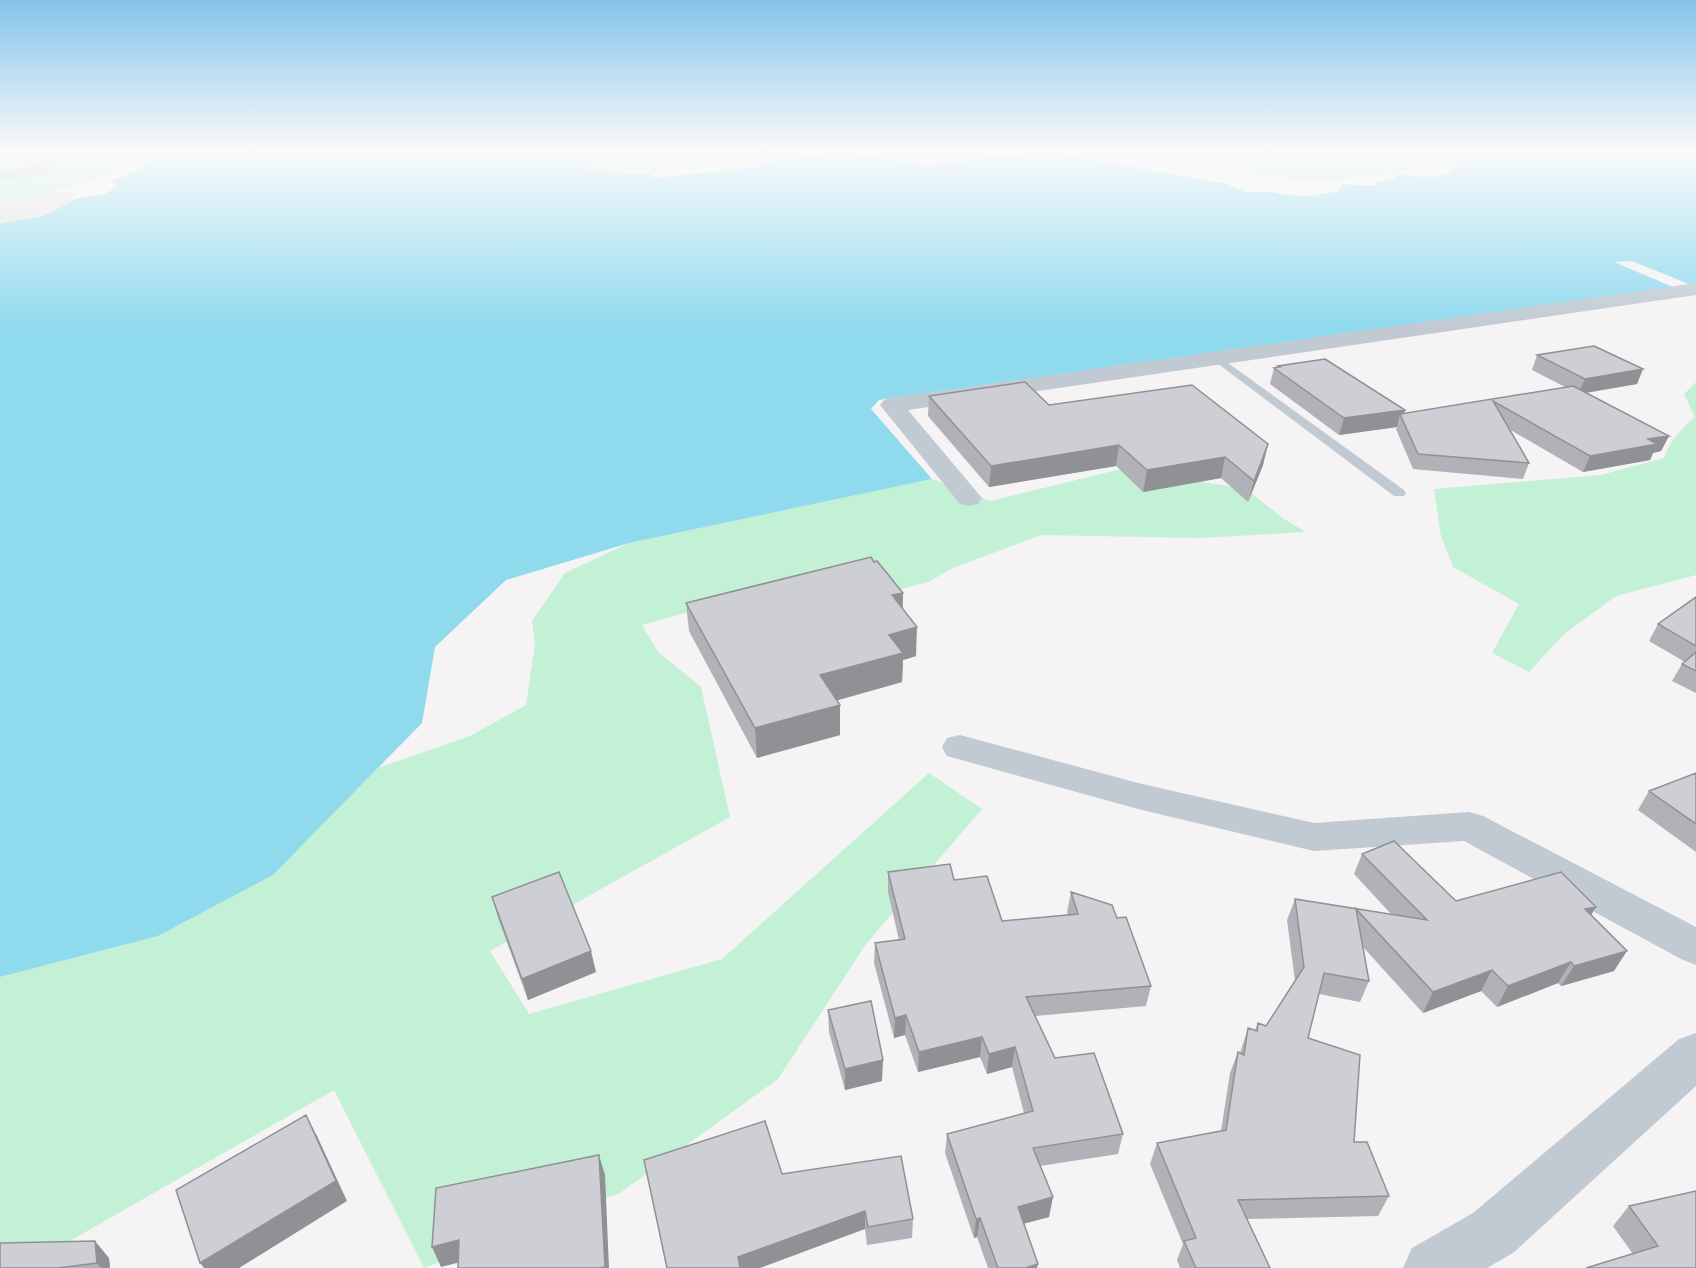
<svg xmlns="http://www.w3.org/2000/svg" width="1696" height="1268" font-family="Jost,sans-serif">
<rect width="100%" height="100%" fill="#f5f3f3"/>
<path fill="#e6e4e5" d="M 0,150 L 25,189 L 73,193 L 75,207 L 46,218 L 0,226 Z"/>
<path fill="#c3f1d5" d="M 0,150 L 132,150 L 149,159 L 108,175 L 30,199 L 0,197 Z
M 602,150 L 934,150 L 913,154 L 842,150 L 729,165 L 705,164 L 670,171 L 599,173 L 590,172 L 580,167 L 604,155 Z
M 1202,150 L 1423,150 L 1430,166 L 1377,175 L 1313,182 L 1250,173 L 1224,166 Z
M 1696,382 L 1696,575 L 1616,596 L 1563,635 L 1529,672 L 1492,653 L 1519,604 L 1453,567 L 1441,536 L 1434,489 L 1601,475 L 1664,458 C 1670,440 1681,430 1695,417 L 1684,394 Z
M 1121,469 L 1246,489 L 1284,519 L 1306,532 L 1199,538 L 1041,535 L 953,568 L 928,582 L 859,600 L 789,584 L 642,625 L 658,652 L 701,687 L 730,817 L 490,951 L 529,1014 L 722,959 L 929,773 L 982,809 L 866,944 L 778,1079 L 620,1193 L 424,1268 L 334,1090 L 61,1246 L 0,1247 L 0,977 L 158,936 L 273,875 L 378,768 L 470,736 L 526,705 L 535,644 L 532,621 L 565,573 L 629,543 L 932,479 L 991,501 Z"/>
<path fill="#90daee" d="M 138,150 L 603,150 L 605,155 L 581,167 L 590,172 L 650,174 L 655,178 L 756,167 L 778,160 L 841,152 L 915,162 L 927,166 L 946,162 L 1018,154 L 1056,153 L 1227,184 L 1245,192 L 1273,192 L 1285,195 L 1313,196 L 1338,191 L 1342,184 L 1374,186 L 1377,181 L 1394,180 L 1395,174 L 1429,177 L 1449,174 L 1450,169 L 1464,167 L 1427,154 L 1440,155 L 1492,150 L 1696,150 L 1696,283 L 1689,284 L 1632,261 L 1614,262 L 1673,287 L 879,400 L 871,409 L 932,479 L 629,543 L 506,580 L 435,647 L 422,723 L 273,875 L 158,936 L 0,977 L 0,224 L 43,216 L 76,199 L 106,194 L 117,186 L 111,181 L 139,170 L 149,159 Z"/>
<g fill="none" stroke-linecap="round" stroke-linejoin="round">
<path fill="#c1cad2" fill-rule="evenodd" d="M 1217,355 L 1404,490 L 1406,493 L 1404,496 L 1394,496 L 1213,360 L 1211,358 Z"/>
<path fill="#c1cad2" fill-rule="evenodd" d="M 28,150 C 40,149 55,152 57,166 C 45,179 17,178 0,179 L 0,171 L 43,164 Z
M 1161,150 L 1243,150 L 1236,154 L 1185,156 L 1163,153 Z
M 1696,283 L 1696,295 L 908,410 L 982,498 L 978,504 L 969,506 L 960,504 L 880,405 L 884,400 L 892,398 Z
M 960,735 L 1138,783 L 1314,823 L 1469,812 L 1483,816 L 1696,927 L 1696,965 L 1681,959 L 1464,841 L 1314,851 L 1138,809 L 947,756 L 942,747 L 947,738 Z"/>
<path fill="#c1cad2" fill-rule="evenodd" d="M 1696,1033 L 1696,1086 L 1513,1253 L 1487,1268 L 1403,1268 L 1412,1248 L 1473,1213 L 1679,1039 Z"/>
</g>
<path fill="#b0b2b7" d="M 1537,355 L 1637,384 L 1586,393 L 1669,436 L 1661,451 L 1653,453 L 1650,460 L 1583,472 L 1509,429 L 1529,463 L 1523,479 L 1413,469 L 1396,429 L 1397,427 L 1339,435 L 1270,384 L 1274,368 L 1278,368 L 1278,366 L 1405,410 L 1404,414 L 1565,387 L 1532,370 Z
M 929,396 L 1049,405 L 1268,444 L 1263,465 L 1248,502 L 1221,478 L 1143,492 L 1116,466 L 989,487 L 928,416 Z
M 874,562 L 903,593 L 903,609 L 916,656 L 903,660 L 902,682 L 837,700 L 840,735 L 757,758 L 689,631 L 686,603 Z
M 1696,597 L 1696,693 L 1672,681 L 1682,664 L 1685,662 L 1649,641 L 1658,624 Z
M 1696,773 L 1696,852 L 1638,810 L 1649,791 Z
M 1362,854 L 1456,901 L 1591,915 L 1614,971 L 1561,986 L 1558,983 L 1497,1007 L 1481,991 L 1423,1013 L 1363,947 L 1369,981 L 1360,1002 L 1319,994 L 1308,1038 L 1354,1142 L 1389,1196 L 1378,1216 L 1247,1219 L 1270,1268 L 1180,1268 L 1177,1260 L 1183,1244 L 1150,1164 L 1157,1143 L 1221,1131 L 1230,1073 L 1238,1052 L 1240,1053 L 1248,1028 L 1255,1030 L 1258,1023 L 1266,1026 L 1295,981 L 1287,920 L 1295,899 L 1392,915 L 1354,874 Z
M 888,872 L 954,880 L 1002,921 L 1068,915 L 1067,912 L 1071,892 L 1117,918 L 1151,986 L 1146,1006 L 1035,1016 L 1055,1058 L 1123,1134 L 1118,1154 L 1040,1166 L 1049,1217 L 1023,1224 L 1037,1268 L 988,1268 L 977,1237 L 974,1238 L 945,1153 L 947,1134 L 1024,1113 L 1012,1067 L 987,1074 L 980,1057 L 918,1072 L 905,1035 L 894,1038 L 874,963 L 875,943 L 899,940 L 888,892 Z
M 492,897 L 596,972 L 528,1000 L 498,918 Z
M 828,1010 L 882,1081 L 845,1090 L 829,1032 Z
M 782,1174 L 913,1219 L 912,1238 L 867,1245 L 865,1229 Z
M 1629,1206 L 1696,1268 L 1633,1254 L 1613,1226 Z
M 109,1258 L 110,1268 L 0,1268 Z"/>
<path fill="#909195" d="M 1643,369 L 1637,384 L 1578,394 L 1585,379 Z
M 1405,410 L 1402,419 L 1400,414 L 1397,427 L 1339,435 L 1344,418 Z
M 1669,436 L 1661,451 L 1653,453 L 1650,460 L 1583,472 L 1590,456 L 1648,439 Z
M 1268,444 L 1263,465 L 1248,502 L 1254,481 Z
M 1119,445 L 1116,466 L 989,487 L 991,466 Z
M 1225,457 L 1221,478 L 1143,492 L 1147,470 Z
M 903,593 L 902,621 L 892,595 Z
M 917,627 L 916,656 L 903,660 L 902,682 L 821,705 L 820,675 L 889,635 Z
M 840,705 L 840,735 L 757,758 L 755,728 Z
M 1596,907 L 1584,927 L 1585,909 Z
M 591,951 L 596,972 L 528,1000 L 522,979 Z
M 1627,951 L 1614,971 L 1561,986 L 1574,966 Z
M 1571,962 L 1558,983 L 1497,1007 L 1508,986 Z
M 1492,970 L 1481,991 L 1423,1013 L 1433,992 Z
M 906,1015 L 905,1035 L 894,1038 L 895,1018 Z
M 982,1037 L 980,1057 L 918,1072 L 919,1052 Z
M 1015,1047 L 1012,1067 L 987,1074 L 989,1054 Z
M 883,1060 L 882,1081 L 845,1090 L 845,1069 Z
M 306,1115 L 317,1136 L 347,1201 L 239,1268 L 204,1268 L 200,1263 Z
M 599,1155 L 605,1175 L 609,1268 L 600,1268 Z
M 1053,1197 L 1049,1217 L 1014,1226 L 1018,1207 Z
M 865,1211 L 865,1229 L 760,1268 L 739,1268 L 738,1257 Z
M 980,1218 L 977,1237 L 974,1238 L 976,1219 Z
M 459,1240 L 468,1260 L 441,1267 L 432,1247 Z
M 95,1241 L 109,1258 L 110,1268 L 101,1268 L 97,1263 Z
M 1038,1264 L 1037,1268 L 1025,1268 Z"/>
<path fill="#cdcfd5" stroke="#909195" stroke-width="1.5" d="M 1594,346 L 1643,369 L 1585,379 L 1537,355 Z
M 1325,359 L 1405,410 L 1344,418 L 1274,368 L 1280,367 L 1278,366 Z
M 1025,382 L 1049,405 L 1192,385 L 1268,444 L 1254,481 L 1225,457 L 1147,470 L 1119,445 L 991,466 L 929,396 Z
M 1573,386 L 1669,436 L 1648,439 L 1657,444 L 1590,456 L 1493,401 L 1529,463 L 1418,454 L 1400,414 Z
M 871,557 L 874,562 L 877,561 L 903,593 L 892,595 L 917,627 L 889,635 L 903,653 L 820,675 L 840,705 L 755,728 L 686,603 Z
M 1696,597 L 1696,646 L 1658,624 Z
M 1696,652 L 1696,671 L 1682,664 Z
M 1696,773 L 1696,824 L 1649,791 Z
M 1394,841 L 1456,901 L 1561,872 L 1596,907 L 1585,909 L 1627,951 L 1574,966 L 1571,962 L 1508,986 L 1492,970 L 1433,992 L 1356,909 L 1369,981 L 1324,973 L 1308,1038 L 1360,1055 L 1354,1142 L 1367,1142 L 1389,1196 L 1238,1200 L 1270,1268 L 1196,1268 L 1184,1241 L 1196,1238 L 1157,1143 L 1226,1130 L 1238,1052 L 1244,1055 L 1248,1028 L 1257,1031 L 1258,1023 L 1266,1026 L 1304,967 L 1295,899 L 1427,920 L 1362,854 Z
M 950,864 L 954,880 L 987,876 L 1002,921 L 1078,914 L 1071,892 L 1112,905 L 1117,918 L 1126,917 L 1151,986 L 1026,997 L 1055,1058 L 1094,1053 L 1123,1134 L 1033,1148 L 1053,1197 L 1018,1207 L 1038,1264 L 1025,1268 L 998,1268 L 980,1218 L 976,1219 L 947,1134 L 1033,1111 L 1015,1047 L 989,1054 L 982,1037 L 919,1052 L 906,1015 L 895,1018 L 875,943 L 905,939 L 888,872 Z
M 559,872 L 591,951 L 522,979 L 492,897 Z
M 871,1001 L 883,1060 L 845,1069 L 828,1010 Z
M 306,1115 L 336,1181 L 200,1263 L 176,1190 Z
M 765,1121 L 782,1174 L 901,1156 L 913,1219 L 868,1227 L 865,1211 L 738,1257 L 740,1268 L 667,1268 L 644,1160 Z
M 599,1155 L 605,1267 L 600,1268 L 458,1268 L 459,1240 L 432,1247 L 436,1188 Z
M 1696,1191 L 1696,1268 L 1586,1268 L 1658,1246 L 1629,1206 Z
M 95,1241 L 97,1263 L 58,1268 L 0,1268 L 0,1243 Z"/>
<linearGradient id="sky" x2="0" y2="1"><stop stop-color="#85c3ea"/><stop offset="0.46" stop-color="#fafafa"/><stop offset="1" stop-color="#fafafa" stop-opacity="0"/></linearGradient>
<rect width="1696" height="327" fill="url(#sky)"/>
</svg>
